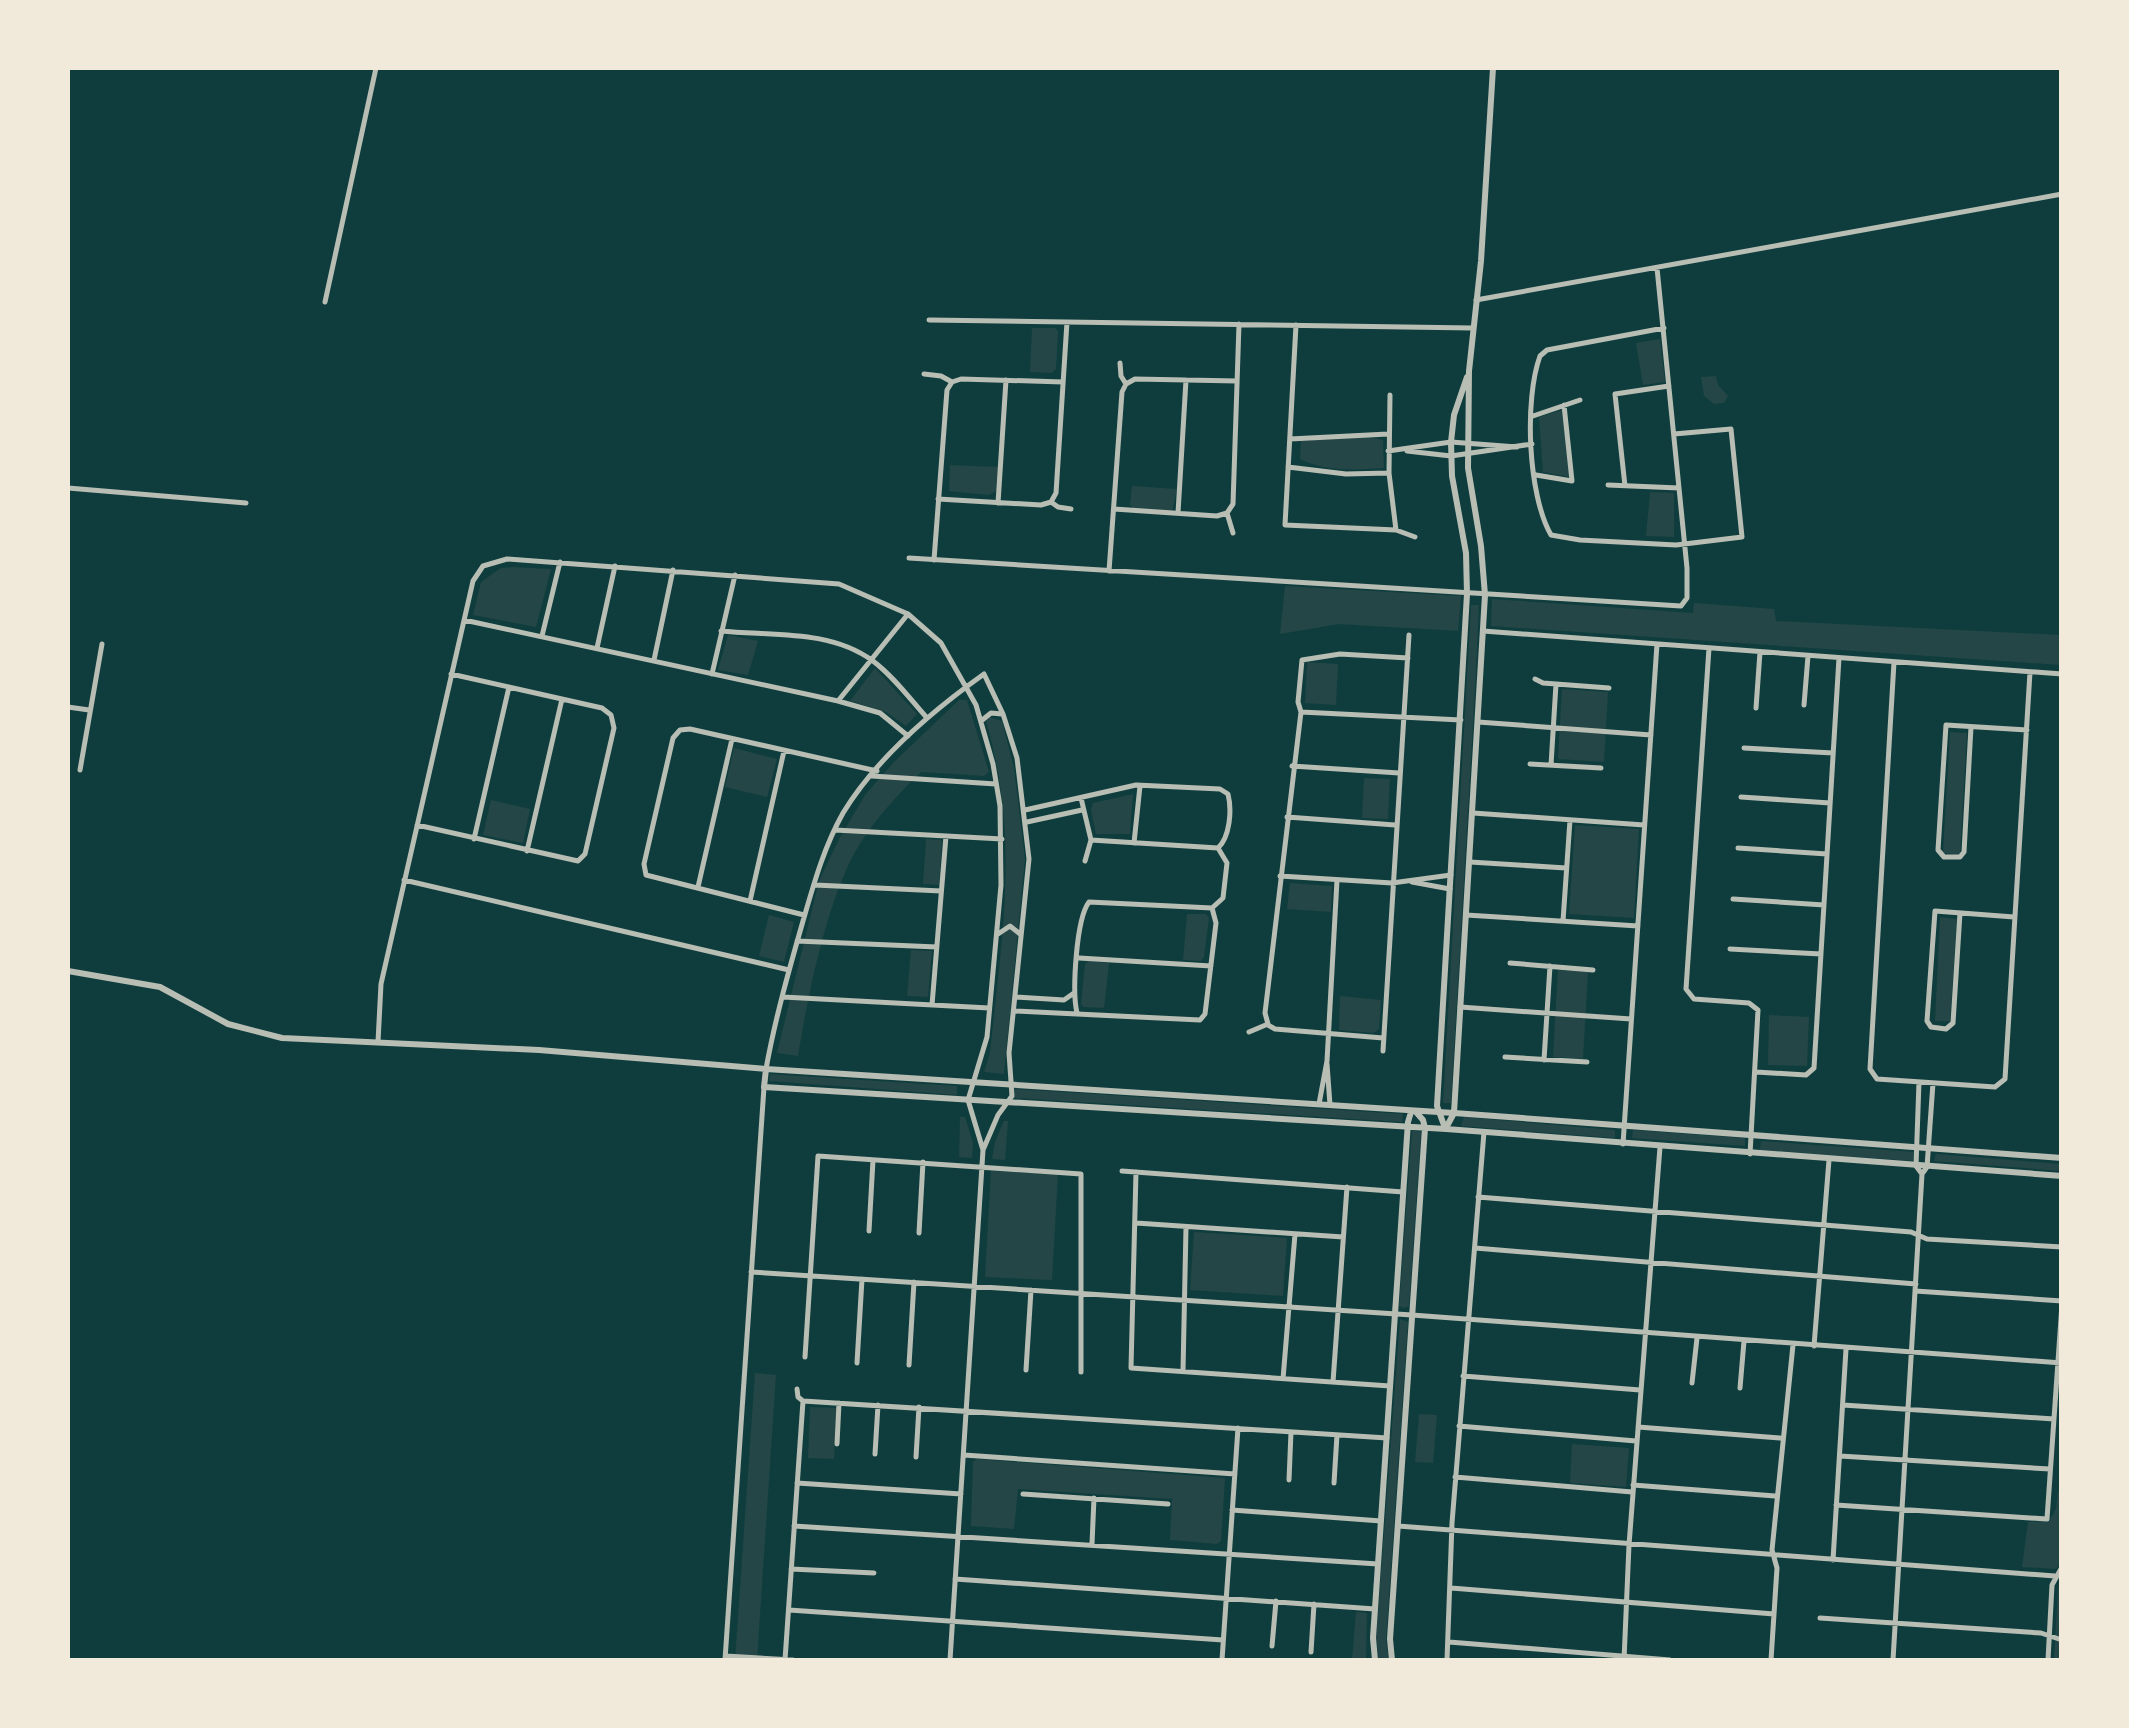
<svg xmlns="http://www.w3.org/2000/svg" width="2129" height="1728" font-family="'DM Sans',sans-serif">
<rect width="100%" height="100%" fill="#0f3d3e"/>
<path fill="#244646" d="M 1032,328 L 1055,328 L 1058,331 L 1056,369 L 1052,373 L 1030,372 Z
M 1660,339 L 1665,382 L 1643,385 L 1636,343 Z
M 1716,376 L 1718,385 L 1728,396 L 1724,403 L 1714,404 L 1704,396 L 1701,377 Z
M 1562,410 L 1569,477 L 1543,472 L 1539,417 Z
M 1365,436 L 1383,440 L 1384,468 C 1356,470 1325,472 1300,459 L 1301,441 Z
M 950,465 L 998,467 L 996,491 L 989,495 L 949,491 Z
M 1132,486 L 1177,489 L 1172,512 L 1133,509 L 1130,504 Z
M 1650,492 L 1674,493 L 1674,537 L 1646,536 Z
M 513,567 L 551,569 L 536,627 L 473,615 L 481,582 L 501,568 Z
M 1285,586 L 1461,596 L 1458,631 L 1339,624 L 1280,634 Z
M 1492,599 L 1693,613 L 1694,603 L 1774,609 L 1776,621 L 2061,635 L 2061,665 L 1491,626 Z
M 1471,605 L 1479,605 L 1476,673 L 1451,1103 L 1443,1103 Z
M 728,635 L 758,641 L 748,675 L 718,670 Z
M 1307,662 L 1338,664 L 1336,705 L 1305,703 Z
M 875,668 L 917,714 L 906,726 L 886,712 L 850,701 Z
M 1562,689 L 1608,692 L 1604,762 L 1558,759 Z
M 959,700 L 967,700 L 989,772 L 984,776 L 921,772 C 899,793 878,816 861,842 C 828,893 808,995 798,1056 L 777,1053 L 819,881 L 839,839 L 865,795 L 894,762 Z
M 989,717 L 1002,721 L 1014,768 L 1025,859 L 1004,1074 L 984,1072 L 990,1053 C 1002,933 1020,840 986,721 Z
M 1950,732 L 1967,733 L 1960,855 L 1943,853 Z
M 734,748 L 777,759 L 767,797 L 725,787 Z
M 1364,778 L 1390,779 L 1388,819 L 1362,818 Z
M 1133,794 L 1130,834 L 1096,834 L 1091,810 L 1093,803 Z
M 491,800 L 530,809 L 523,843 L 483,835 Z
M 1575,825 L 1639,829 L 1634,918 L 1569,914 Z
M 926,839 L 942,840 L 939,885 L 923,884 Z
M 1290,883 L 1332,886 L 1331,912 L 1287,909 Z
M 1187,914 L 1206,914 L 1209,918 L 1204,957 L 1201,961 L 1183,960 Z
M 769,915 L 794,922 L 784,962 L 759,956 Z
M 1940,917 L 1957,919 L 1950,1021 L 1935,1021 Z
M 911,950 L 932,951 L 928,997 L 907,996 Z
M 1088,961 L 1109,963 L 1104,1008 L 1084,1007 L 1081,1004 L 1085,964 Z
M 1558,970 L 1588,971 L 1583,1059 L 1553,1057 Z
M 1340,996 L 1381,1000 L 1379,1029 L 1373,1033 L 1339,1030 Z
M 1769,1015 L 1809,1017 L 1807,1066 L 1768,1065 Z
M 770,1074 L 957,1086 L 957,1095 L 769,1081 Z
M 1015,1089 L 1403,1114 L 1402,1122 L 1014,1098 Z
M 960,1117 L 965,1117 L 973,1143 L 972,1158 L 959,1157 Z
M 1464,1117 L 1615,1130 L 1615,1138 L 1461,1126 Z
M 1004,1121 L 1008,1121 L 1005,1160 L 992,1159 L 995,1142 Z
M 1412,1130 L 1421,1132 L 1409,1306 L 1404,1308 L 1399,1306 Z
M 1633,1130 L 1745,1138 L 1745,1146 L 1632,1138 Z
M 1761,1141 L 1915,1152 L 1913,1161 L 1760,1150 Z
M 1936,1154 L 2061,1164 L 2061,1171 L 1934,1161 Z
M 991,1171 L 1058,1174 L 1052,1280 L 985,1277 Z
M 1194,1232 L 1287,1238 L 1283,1296 L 1190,1290 Z
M 1400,1319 L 1408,1322 L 1386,1640 L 1389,1660 L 1379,1660 L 1376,1640 Z
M 755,1373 L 776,1375 L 757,1660 L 735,1660 Z
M 810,1407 L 837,1408 L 834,1459 L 808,1458 Z
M 1419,1414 L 1437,1415 L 1433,1463 L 1415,1462 Z
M 1572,1444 L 1629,1448 L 1626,1487 L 1570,1483 Z
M 977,1459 L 1225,1478 L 1221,1541 L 1217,1544 L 1170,1540 L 1172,1499 L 1018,1489 L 1014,1529 L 971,1526 L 973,1462 Z
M 2058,1491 L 2061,1491 L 2061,1562 L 2056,1569 L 2022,1567 L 2028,1522 L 2049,1521 L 2056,1509 Z
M 2061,1577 L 2061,1660 L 2054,1660 L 2058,1587 Z
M 1356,1612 L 1367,1613 L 1366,1660 L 1352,1660 Z"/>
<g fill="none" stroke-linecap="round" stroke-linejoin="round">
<path stroke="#b8beb3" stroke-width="5" d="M 1476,300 L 2062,194
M 325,302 L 376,68
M 929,320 L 1472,328
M 1296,325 L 1285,525 L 1396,530 L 1415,537
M 1664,328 L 1547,350 L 1540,356 C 1524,400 1528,495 1551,535 L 1580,540 L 1676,545 L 1742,537 L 1731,429 L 1674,434
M 924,374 L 941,376 L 952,382
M 952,382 L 961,379 L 1063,382
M 1126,384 L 1135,379 L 1237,381
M 1390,395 L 1389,473 L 1396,530
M 1533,416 L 1580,400
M 1290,439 L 1388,434
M 1388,451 L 1451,442 L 1517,447
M 1407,451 L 1451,456 L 1532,444
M 1288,467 L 1346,474 L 1389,473
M 1536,475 L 1572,481 L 1564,405
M 1608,485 L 1679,488
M 1625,486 L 1615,394 L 1669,386
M 68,488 L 246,503
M 938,499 L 1041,505 L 1051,502
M 1051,502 L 1056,493 L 1067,322
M 1051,502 L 1058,507 L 1071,509
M 998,503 L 1006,380
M 1114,509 L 1217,516 L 1227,513
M 1178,513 L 1186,380
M 1227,513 L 1233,504 L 1239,324
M 1227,513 L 1233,533
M 909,558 L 1681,606 L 1687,598 L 1687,568 L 1657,268
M 934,560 L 947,390 L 952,382
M 1109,571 L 1122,392 L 1126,384 L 1121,376 L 1120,363
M 464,620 L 838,701 L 880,713 L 908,736
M 721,631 C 771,636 830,629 873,661 C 894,677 910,699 927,718
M 1483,631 L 2062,674
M 542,636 L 560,562
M 597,648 L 615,566
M 1709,648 L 1686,989 L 1694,999 L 1749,1003 L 1758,1010 L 1750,1154
M 654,660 L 673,570
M 1894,662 L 1870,1069 L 1877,1079 L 1995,1087 L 2005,1079 L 2030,672
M 712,674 L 735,575
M 1535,679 L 1543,683 L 1609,688
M 838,701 L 908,614
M 1804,705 L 1808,656
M 68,707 L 89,710
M 1756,708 L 1760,652
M 1301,712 L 1461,720
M 981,721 L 991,713 L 1002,714
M 1478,722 L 1651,735
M 1971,727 L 1964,852 L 1960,857 L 1944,857 L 1938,850 L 1946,725 L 2027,730
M 1744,748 L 1833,753
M 1530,764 L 1601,768
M 1551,765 L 1556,684
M 1292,766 L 1399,773
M 80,770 L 102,644
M 872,776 L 996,784
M 1741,797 L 1830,803
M 1081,798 L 1091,840 L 1085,861
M 1025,810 L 1136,785 L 1220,789 L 1228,794 C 1232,810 1230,837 1218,848
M 1473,813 L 1644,825
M 1287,817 L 1395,825
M 1027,822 L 1082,810
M 417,825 L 578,861 L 585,854 L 614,728 L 611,715 L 602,708 L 451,674
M 835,830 L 1002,839
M 474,839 L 509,687
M 1091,840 L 1218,848
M 1134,843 L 1140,786
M 1738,848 L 1827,854
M 527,851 L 562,699
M 1470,862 L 1566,868
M 1280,876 L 1392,883 L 1451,875
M 404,880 L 789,970
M 1412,882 L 1450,889
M 815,885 L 941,891
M 698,887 L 732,739
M 1733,899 L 1824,905
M 750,901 L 784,751
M 1212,908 L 1223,898 L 1227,863 L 1218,848
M 1960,913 L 1953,1023 L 1946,1029 L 1931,1027 L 1927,1021 L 1935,911 L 2014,917
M 804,915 L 646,875 L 644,864 L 673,738 L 680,730 L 690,729 L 877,771
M 1466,915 L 1638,926
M 1563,921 L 1570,820
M 998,934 L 1010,926 L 1020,934
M 797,941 L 937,947
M 1730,949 L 1821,954
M 1079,958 L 1211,966
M 1510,963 L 1593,970
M 783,997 L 989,1008
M 1015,997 L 1064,1000 L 1074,993
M 932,1005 L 946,836
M 1460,1007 L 1631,1019
M 1014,1011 L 1200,1020 L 1205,1014 L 1216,923 L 1212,908
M 1077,1013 C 1072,992 1076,919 1089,902 L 1212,908
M 1268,1024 L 1265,1013 L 1301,712 L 1298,702 L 1302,660 L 1340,654 L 1408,658
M 1268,1025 L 1275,1029 L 1383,1038
M 1249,1032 L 1268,1024
M 378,1042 L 381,984 L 473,581 L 483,566 L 507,559 L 839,584 L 908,614 L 941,643 L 976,705 L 993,764 L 1000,806 L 1001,885 L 987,1037 L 968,1100 L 983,1150
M 1383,1051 L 1409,635
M 2062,1055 L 2062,1089
M 1505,1057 L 1587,1062
M 1544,1060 L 1550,966
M 1327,1064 L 1330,1105
M 766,1069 C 775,1019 789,970 803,921 C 814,883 824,847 843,813 C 877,757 932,711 984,674 L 1003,714 L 1017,758 L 1029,859 L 1009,1053 L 1012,1096 L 998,1115 L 983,1150 L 950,1660
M 1756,1072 L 1806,1075 L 1814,1068 L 1839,658
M 1919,1082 L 1916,1166 L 1922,1174
M 1319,1104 L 1327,1061 L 1337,880
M 1623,1144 L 1657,644
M 1122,1171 L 1403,1192
M 1136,1172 L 1131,1368 L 1390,1386
M 1478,1197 L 1911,1232 L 1927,1239 L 2062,1247
M 1136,1223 L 1343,1237
M 869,1231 L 873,1160
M 919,1233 L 923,1162
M 1475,1248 L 1916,1284
M 751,1272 L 1412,1315 L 2062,1363
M 1915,1291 L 2062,1301
M 1814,1346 L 1829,1160
M 805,1357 L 818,1156 L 1081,1174 L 1081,1372
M 857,1363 L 862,1279
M 909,1365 L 914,1282
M 1026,1370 L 1031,1290
M 1183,1371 L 1186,1227
M 1463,1376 L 1640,1390
M 1283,1379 L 1295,1234
M 1333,1382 L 1347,1187
M 1692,1383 L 1697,1338
M 1740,1388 L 1744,1341
M 803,1401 L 1387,1438
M 1843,1405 L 2054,1419
M 1459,1426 L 1636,1441
M 1638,1427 L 1780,1438
M 837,1444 L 839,1403
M 875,1454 L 878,1405
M 964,1455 L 1235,1474
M 1840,1456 L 2050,1469
M 916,1457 L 919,1407
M 1455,1477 L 1632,1492
M 1289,1480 L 1291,1432
M 797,1483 L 961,1494
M 1334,1483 L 1337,1435
M 1633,1485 L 1775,1496
M 1023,1494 L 1168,1504
M 1836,1505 L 2047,1519 L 2062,1304
M 1232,1510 L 1381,1521
M 794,1526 L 1378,1564
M 1398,1526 L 2055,1576
M 1092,1544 L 1094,1498
M 1833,1560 L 1846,1349
M 791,1569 L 874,1573
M 955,1579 L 1375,1609
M 1451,1588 L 1774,1614
M 789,1610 L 1223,1640
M 1820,1618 L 2041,1633 L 2062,1640
M 1449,1642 L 1670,1660
M 1272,1646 L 1276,1601
M 1311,1652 L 1314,1604
M 726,1656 L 793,1660
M 725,1660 L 764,1087
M 785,1660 L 803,1401 L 798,1397 L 797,1389
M 1222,1660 L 1238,1428
M 1447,1660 L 1452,1523 L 1484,1132
M 1624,1660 L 1629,1545 L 1660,1147
M 1771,1660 L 1777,1568 L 1772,1550 L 1793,1345
M 1893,1660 L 1922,1174 L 1927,1167 L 1933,1083
M 2048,1660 L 2052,1585 L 2062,1567"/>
<path stroke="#b8beb3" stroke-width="6" d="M 68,971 L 160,987 L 228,1024 L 282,1038 L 539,1050 L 766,1069 L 1454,1113 L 2062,1158
M 766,1069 L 764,1087 L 1446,1129 L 2062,1176
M 1445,1128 L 1437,1106 L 1467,594 L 1466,553 L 1452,476 L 1451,442 L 1454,415 L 1467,377
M 1446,1128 L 1454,1113 L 1485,595 L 1481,546 L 1468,468 L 1469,371 L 1481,261 L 1493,68
M 1375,1660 L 1373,1638 L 1408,1122 L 1411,1112
M 1392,1660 L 1390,1639 L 1425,1128 L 1423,1120 L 1416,1112"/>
</g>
<rect width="2129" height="1728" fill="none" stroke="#f1e9da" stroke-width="140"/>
</svg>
